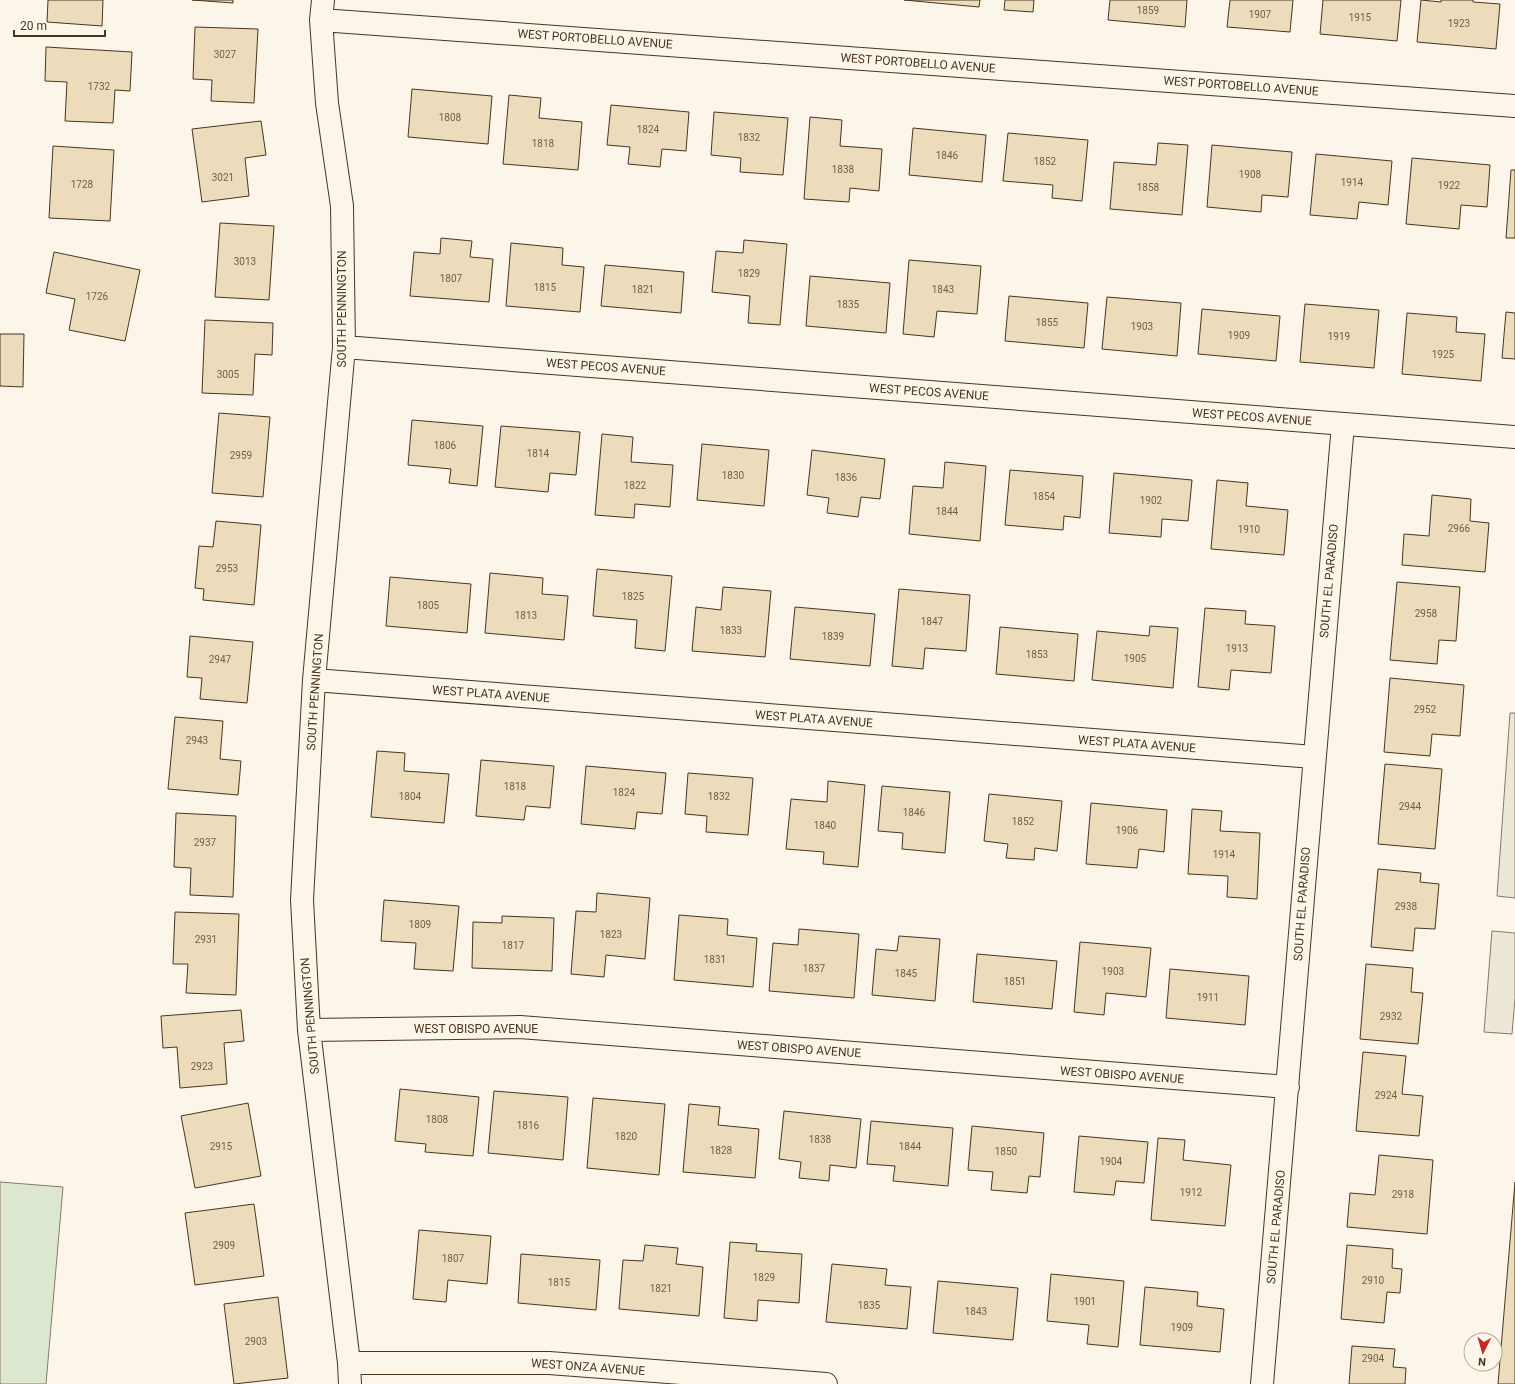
<svg xmlns="http://www.w3.org/2000/svg" width="1515" height="1384" font-family="Roboto,sans-serif">
<rect width="100%" height="100%" fill="#fbf6e9"/>
<path fill="#dce7d0" stroke="#887966" d="M 0,1182 L 63,1187 L 46,1384 L 0,1384 Z"/>
<path fill="#ede7d9" stroke="#887966" d="M 1510,713 L 1515,713 L 1515,898 L 1497,896 Z
M 1492,931 L 1515,933 L 1515,998 L 1512,1034 L 1484,1032 Z"/>
<path fill="#ecdcbc" stroke="#4a3520" d="M 48,0 L 103,0 L 102,26 L 47,22 Z
M 192,0 L 233,0 L 233,3 Z
M 904,0 L 980,0 L 979,7 Z
M 1005,0 L 1034,0 L 1033,12 L 1004,10 Z
M 1110,0 L 1187,0 L 1185,27 L 1108,20 Z
M 1230,0 L 1293,0 L 1290,32 L 1227,27 Z
M 1323,0 L 1401,0 L 1397,41 L 1320,34 Z
M 1421,0 L 1441,2 L 1441,0 L 1473,0 L 1473,2 L 1500,4 L 1496,49 L 1417,42 Z
M 195,27 L 258,29 L 254,103 L 211,101 L 212,80 L 193,79 Z
M 46,47 L 132,52 L 130,91 L 115,90 L 113,123 L 65,121 L 67,82 L 45,81 Z
M 412,89 L 492,96 L 488,144 L 408,137 Z
M 509,95 L 541,98 L 539,118 L 582,122 L 578,170 L 503,164 Z
M 611,105 L 689,112 L 686,151 L 662,149 L 660,167 L 628,164 L 630,147 L 607,145 Z
M 714,112 L 788,118 L 783,175 L 740,172 L 741,158 L 711,155 Z
M 810,117 L 842,120 L 840,146 L 882,149 L 879,191 L 850,188 L 849,202 L 804,199 Z
M 261,121 L 266,155 L 245,158 L 249,196 L 202,202 L 192,129 Z
M 913,128 L 986,135 L 982,182 L 909,175 Z
M 1008,133 L 1088,140 L 1082,201 L 1052,198 L 1053,185 L 1003,181 Z
M 1158,143 L 1188,145 L 1182,215 L 1110,209 L 1114,162 L 1156,165 Z
M 1212,145 L 1292,152 L 1288,197 L 1262,195 L 1261,212 L 1207,207 Z
M 53,146 L 114,150 L 110,221 L 49,218 Z
M 1316,154 L 1392,161 L 1388,205 L 1359,202 L 1357,219 L 1310,215 Z
M 1412,158 L 1490,165 L 1487,207 L 1461,205 L 1459,229 L 1406,224 Z
M 1511,170 L 1515,170 L 1515,238 L 1506,238 Z
M 220,223 L 274,226 L 269,300 L 215,297 Z
M 441,238 L 472,241 L 470,257 L 493,259 L 489,302 L 410,296 L 414,252 L 440,254 Z
M 744,240 L 787,244 L 780,325 L 748,323 L 750,296 L 712,292 L 716,251 L 743,253 Z
M 511,243 L 563,248 L 562,265 L 584,267 L 580,312 L 506,306 Z
M 54,252 L 140,270 L 125,341 L 69,330 L 75,299 L 46,293 Z
M 909,260 L 981,266 L 977,314 L 937,311 L 934,337 L 903,334 Z
M 605,265 L 684,272 L 681,313 L 601,306 Z
M 810,276 L 890,283 L 886,333 L 806,326 Z
M 1009,296 L 1088,303 L 1084,348 L 1005,341 Z
M 1107,297 L 1181,303 L 1177,356 L 1102,349 Z
M 1305,304 L 1379,310 L 1374,368 L 1300,362 Z
M 1202,309 L 1280,316 L 1276,361 L 1198,354 Z
M 1506,312 L 1515,313 L 1515,359 L 1502,358 Z
M 1407,313 L 1457,317 L 1456,332 L 1485,334 L 1481,381 L 1402,374 Z
M 205,320 L 273,323 L 272,355 L 255,354 L 253,395 L 202,393 Z
M 0,334 L 24,334 L 23,387 L 0,386 Z
M 219,413 L 270,417 L 263,497 L 212,493 Z
M 412,420 L 483,426 L 477,486 L 449,483 L 451,469 L 408,465 Z
M 501,426 L 580,432 L 576,475 L 550,473 L 548,492 L 495,487 Z
M 602,434 L 633,437 L 631,462 L 673,465 L 670,507 L 635,504 L 634,518 L 595,515 Z
M 702,444 L 769,450 L 764,506 L 697,500 Z
M 812,450 L 885,459 L 880,499 L 861,497 L 858,517 L 827,513 L 829,498 L 807,495 Z
M 945,462 L 986,466 L 980,541 L 909,534 L 913,486 L 943,488 Z
M 1010,470 L 1083,476 L 1080,518 L 1064,516 L 1063,530 L 1005,525 Z
M 1114,473 L 1192,480 L 1188,521 L 1162,519 L 1161,537 L 1109,533 Z
M 1217,480 L 1248,483 L 1246,506 L 1288,510 L 1284,555 L 1211,549 Z
M 1432,495 L 1471,499 L 1470,521 L 1489,523 L 1485,572 L 1402,565 L 1404,534 L 1429,536 Z
M 216,521 L 261,525 L 254,605 L 203,600 L 204,589 L 195,588 L 199,546 L 213,547 Z
M 597,569 L 672,576 L 665,651 L 635,648 L 637,620 L 593,616 Z
M 490,573 L 543,578 L 542,594 L 568,596 L 564,640 L 485,633 Z
M 390,577 L 471,584 L 467,633 L 386,626 Z
M 1397,582 L 1460,587 L 1456,641 L 1439,640 L 1437,664 L 1390,660 Z
M 723,587 L 771,591 L 765,657 L 692,651 L 696,607 L 721,610 Z
M 899,589 L 970,595 L 966,651 L 925,648 L 923,669 L 892,666 Z
M 795,607 L 875,614 L 870,666 L 790,659 Z
M 1205,608 L 1246,611 L 1245,624 L 1275,626 L 1271,673 L 1231,670 L 1229,690 L 1198,687 Z
M 1150,626 L 1178,628 L 1173,688 L 1092,680 L 1097,631 L 1149,636 Z
M 1000,627 L 1078,634 L 1074,681 L 996,674 Z
M 190,636 L 253,642 L 247,703 L 200,699 L 202,678 L 187,677 Z
M 1390,678 L 1464,685 L 1460,736 L 1432,734 L 1430,756 L 1384,752 Z
M 175,717 L 223,721 L 220,759 L 241,761 L 238,795 L 168,789 Z
M 377,751 L 405,753 L 404,771 L 449,774 L 444,823 L 371,817 Z
M 481,760 L 554,766 L 550,808 L 526,806 L 524,820 L 476,816 Z
M 1385,764 L 1442,769 L 1435,849 L 1378,844 Z
M 586,766 L 666,773 L 662,814 L 637,812 L 635,829 L 581,824 Z
M 688,773 L 753,778 L 748,835 L 706,832 L 707,816 L 685,814 Z
M 828,781 L 865,785 L 858,867 L 823,864 L 824,852 L 786,849 L 791,799 L 827,802 Z
M 882,786 L 950,792 L 945,853 L 902,849 L 903,833 L 878,831 Z
M 989,794 L 1062,801 L 1057,851 L 1035,848 L 1034,860 L 1006,858 L 1008,844 L 984,841 Z
M 1091,803 L 1167,810 L 1164,852 L 1139,849 L 1137,868 L 1086,864 Z
M 1192,809 L 1222,811 L 1220,831 L 1260,833 L 1257,899 L 1227,897 L 1228,876 L 1188,874 Z
M 176,813 L 236,816 L 233,897 L 190,895 L 191,868 L 174,867 Z
M 1378,869 L 1421,873 L 1420,882 L 1439,884 L 1435,929 L 1415,928 L 1413,951 L 1371,947 Z
M 597,893 L 650,898 L 645,959 L 606,955 L 604,977 L 571,974 L 576,911 L 596,912 Z
M 384,900 L 459,906 L 453,971 L 414,969 L 416,943 L 381,941 Z
M 175,912 L 239,914 L 236,995 L 186,993 L 188,964 L 173,964 Z
M 679,915 L 728,919 L 727,935 L 757,938 L 753,987 L 674,980 Z
M 502,916 L 554,918 L 552,971 L 472,968 L 473,922 L 502,923 Z
M 799,929 L 859,934 L 854,998 L 769,991 L 773,943 L 798,945 Z
M 899,936 L 940,939 L 935,1001 L 872,995 L 876,949 L 897,951 Z
M 1080,942 L 1151,948 L 1146,997 L 1106,993 L 1104,1015 L 1074,1012 Z
M 977,954 L 1057,961 L 1052,1009 L 973,1002 Z
M 1366,964 L 1413,968 L 1411,992 L 1423,993 L 1418,1044 L 1360,1039 Z
M 1170,969 L 1249,976 L 1245,1025 L 1166,1018 Z
M 241,1010 L 244,1041 L 224,1043 L 227,1084 L 180,1088 L 177,1047 L 163,1048 L 161,1016 Z
M 1363,1052 L 1406,1056 L 1402,1094 L 1423,1096 L 1419,1136 L 1356,1131 Z
M 400,1089 L 479,1097 L 473,1156 L 425,1152 L 426,1144 L 395,1141 Z
M 494,1091 L 568,1097 L 563,1160 L 488,1153 Z
M 593,1098 L 665,1104 L 659,1175 L 587,1168 Z
M 248,1103 L 261,1176 L 195,1188 L 181,1116 Z
M 689,1104 L 720,1107 L 718,1125 L 759,1129 L 755,1178 L 683,1172 Z
M 784,1111 L 861,1119 L 856,1168 L 830,1165 L 829,1181 L 799,1178 L 801,1162 L 779,1159 Z
M 871,1121 L 953,1128 L 948,1186 L 893,1181 L 895,1166 L 867,1164 Z
M 972,1126 L 1044,1133 L 1040,1177 L 1029,1176 L 1027,1193 L 991,1190 L 993,1172 L 968,1170 Z
M 1079,1136 L 1148,1142 L 1144,1183 L 1116,1181 L 1114,1195 L 1074,1192 Z
M 1158,1138 L 1185,1140 L 1183,1160 L 1231,1165 L 1225,1226 L 1151,1220 Z
M 1379,1155 L 1433,1160 L 1427,1234 L 1347,1227 L 1350,1193 L 1375,1195 Z
M 1515,1182 L 1515,1384 L 1498,1384 Z
M 254,1204 L 264,1276 L 195,1285 L 185,1213 Z
M 419,1230 L 491,1236 L 487,1284 L 448,1280 L 446,1302 L 413,1299 Z
M 730,1242 L 757,1244 L 756,1251 L 802,1254 L 799,1303 L 758,1300 L 757,1321 L 724,1318 Z
M 645,1245 L 678,1248 L 676,1264 L 703,1267 L 699,1316 L 619,1309 L 623,1260 L 643,1261 Z
M 1347,1245 L 1393,1249 L 1392,1268 L 1402,1269 L 1400,1293 L 1387,1292 L 1384,1323 L 1341,1319 Z
M 521,1254 L 600,1260 L 596,1310 L 518,1303 Z
M 832,1264 L 887,1269 L 885,1285 L 911,1287 L 907,1329 L 826,1322 Z
M 1051,1274 L 1124,1281 L 1118,1347 L 1087,1344 L 1089,1325 L 1047,1321 Z
M 938,1281 L 1018,1288 L 1013,1340 L 933,1333 Z
M 1145,1287 L 1198,1292 L 1197,1306 L 1224,1309 L 1220,1352 L 1140,1345 Z
M 278,1297 L 288,1378 L 234,1384 L 224,1304 Z
M 1352,1346 L 1395,1349 L 1393,1367 L 1406,1368 L 1405,1384 L 1349,1384 Z"/>
<g fill="none" stroke-linecap="round" stroke-linejoin="round">
<g stroke="#4a3520" stroke-width="24">
<path id="street" d="M 323,0 L 321,20 L 327,103 L 342,206 L 344,347 L 314,680 L 302,900 L 309,1030 L 349,1363 L 350,1384
M 321,20 L 1515,106
M 344,347 L 1515,437
M 314,680 L 1314,757
M 309,1030 L 520,1027 L 1288,1087
M 349,1363 L 549,1363 L 826,1384
M 1262,1384 C 1290,1064 1315,744 1343,424"/>
</g>
<use href="#street" stroke="#fbf6e9" stroke-width="22"/>
</g>
<g text-anchor="middle" dominant-baseline="central" stroke-width="3" stroke-linejoin="round" paint-order="stroke">
<g font-size="10" fill="#725f47">
<text x="1148" y="10">1859</text>
<text x="1260" y="14">1907</text>
<text x="1360" y="17">1915</text>
<text x="1459" y="23">1923</text>
<text x="225" y="54">3027</text>
<text x="99" y="86">1732</text>
<text x="450" y="117">1808</text>
<text x="648" y="129">1824</text>
<text x="749" y="137">1832</text>
<text x="543" y="143">1818</text>
<text x="947" y="155">1846</text>
<text x="1045" y="161">1852</text>
<text x="843" y="169">1838</text>
<text x="1250" y="174">1908</text>
<text x="223" y="177">3021</text>
<text x="1352" y="182">1914</text>
<text x="82" y="184">1728</text>
<text x="1449" y="185">1922</text>
<text x="1148" y="187">1858</text>
<text x="245" y="261">3013</text>
<text x="749" y="273">1829</text>
<text x="451" y="278">1807</text>
<text x="545" y="287">1815</text>
<text x="643" y="289">1821</text>
<text x="943" y="289">1843</text>
<text x="97" y="296">1726</text>
<text x="848" y="304">1835</text>
<text x="1047" y="322">1855</text>
<text x="1142" y="326">1903</text>
<text x="1239" y="335">1909</text>
<text x="1339" y="336">1919</text>
<text x="1443" y="354">1925</text>
<text x="228" y="374">3005</text>
<text x="445" y="445">1806</text>
<text x="538" y="453">1814</text>
<text x="241" y="455">2959</text>
<text x="733" y="475">1830</text>
<text x="846" y="477">1836</text>
<text x="635" y="485">1822</text>
<text x="1044" y="496">1854</text>
<text x="1151" y="500">1902</text>
<text x="947" y="511">1844</text>
<text x="1459" y="528">2966</text>
<text x="1249" y="529">1910</text>
<text x="227" y="568">2953</text>
<text x="633" y="596">1825</text>
<text x="428" y="605">1805</text>
<text x="1426" y="613">2958</text>
<text x="526" y="615">1813</text>
<text x="932" y="621">1847</text>
<text x="731" y="630">1833</text>
<text x="833" y="636">1839</text>
<text x="1237" y="648">1913</text>
<text x="1037" y="654">1853</text>
<text x="1135" y="658">1905</text>
<text x="220" y="659">2947</text>
<text x="1425" y="709">2952</text>
<text x="197" y="740">2943</text>
<text x="515" y="786">1818</text>
<text x="624" y="792">1824</text>
<text x="410" y="796">1804</text>
<text x="719" y="796">1832</text>
<text x="1410" y="806">2944</text>
<text x="914" y="812">1846</text>
<text x="1023" y="821">1852</text>
<text x="825" y="825">1840</text>
<text x="1127" y="830">1906</text>
<text x="205" y="842">2937</text>
<text x="1224" y="854">1914</text>
<text x="1406" y="906">2938</text>
<text x="420" y="924">1809</text>
<text x="611" y="934">1823</text>
<text x="206" y="939">2931</text>
<text x="513" y="945">1817</text>
<text x="715" y="959">1831</text>
<text x="814" y="968">1837</text>
<text x="1113" y="971">1903</text>
<text x="906" y="973">1845</text>
<text x="1015" y="981">1851</text>
<text x="1208" y="997">1911</text>
<text x="1391" y="1016">2932</text>
<text x="202" y="1066">2923</text>
<text x="1386" y="1095">2924</text>
<text x="437" y="1119">1808</text>
<text x="528" y="1125">1816</text>
<text x="626" y="1136">1820</text>
<text x="820" y="1139">1838</text>
<text x="221" y="1146">2915</text>
<text x="910" y="1146">1844</text>
<text x="721" y="1150">1828</text>
<text x="1006" y="1151">1850</text>
<text x="1111" y="1161">1904</text>
<text x="1191" y="1192">1912</text>
<text x="1403" y="1194">2918</text>
<text x="224" y="1245">2909</text>
<text x="453" y="1258">1807</text>
<text x="764" y="1277">1829</text>
<text x="1373" y="1280">2910</text>
<text x="559" y="1282">1815</text>
<text x="661" y="1288">1821</text>
<text x="1085" y="1301">1901</text>
<text x="869" y="1305">1835</text>
<text x="976" y="1311">1843</text>
<text x="1182" y="1327">1909</text>
<text x="256" y="1341">2903</text>
<text x="1373" y="1358">2904</text>
</g>
<g font-size="12" fill="#4a3520" stroke="#fbf6e9">
<text transform="translate(595 39) rotate(4)">WEST PORTOBELLO AVENUE</text>
<text transform="translate(918 63) rotate(4)">WEST PORTOBELLO AVENUE</text>
<text transform="translate(1241 86) rotate(4)">WEST PORTOBELLO AVENUE</text>
<text transform="translate(342 309) rotate(-90)">SOUTH PENNINGTON</text>
<text transform="translate(606 367) rotate(4)">WEST PECOS AVENUE</text>
<text transform="translate(929 392) rotate(4)">WEST PECOS AVENUE</text>
<text transform="translate(1252 417) rotate(4)">WEST PECOS AVENUE</text>
<text transform="translate(1329 581) rotate(-85)">SOUTH EL PARADISO</text>
<text transform="translate(315 692) rotate(-86)">SOUTH PENNINGTON</text>
<text transform="translate(491 694) rotate(4)">WEST PLATA AVENUE</text>
<text transform="translate(814 719) rotate(4)">WEST PLATA AVENUE</text>
<text transform="translate(1137 744) rotate(4)">WEST PLATA AVENUE</text>
<text transform="translate(1302 904) rotate(-86)">SOUTH EL PARADISO</text>
<text transform="translate(310 1016) rotate(-95)">SOUTH PENNINGTON</text>
<text x="476" y="1029">WEST OBISPO AVENUE</text>
<text transform="translate(799 1049) rotate(4)">WEST OBISPO AVENUE</text>
<text transform="translate(1122 1075) rotate(4)">WEST OBISPO AVENUE</text>
<text transform="translate(1276 1227) rotate(-85)">SOUTH EL PARADISO</text>
<text transform="translate(588 1367) rotate(4)">WEST ONZA AVENUE</text>
</g>
</g>
<g transform="translate(1483 1352) rotate(185)"><circle r="19" fill="#fbf6e9" stroke="#b4a999"/>
<path d="M0-3L7 15L0 10L-7 15Z" fill="#c62828"/>
<text y="-6" font-size="11" font-weight="bold" text-anchor="middle" fill="#4a3520">N</text>
</g>
<path d="M14 30v6h91v-6" fill="none" stroke="#4a3520" stroke-width="2"/>
<text x="20" y="30" font-size="12" fill="#4a3520" stroke="#fbf6e9" stroke-width="3" paint-order="stroke">20 m</text>
</svg>
